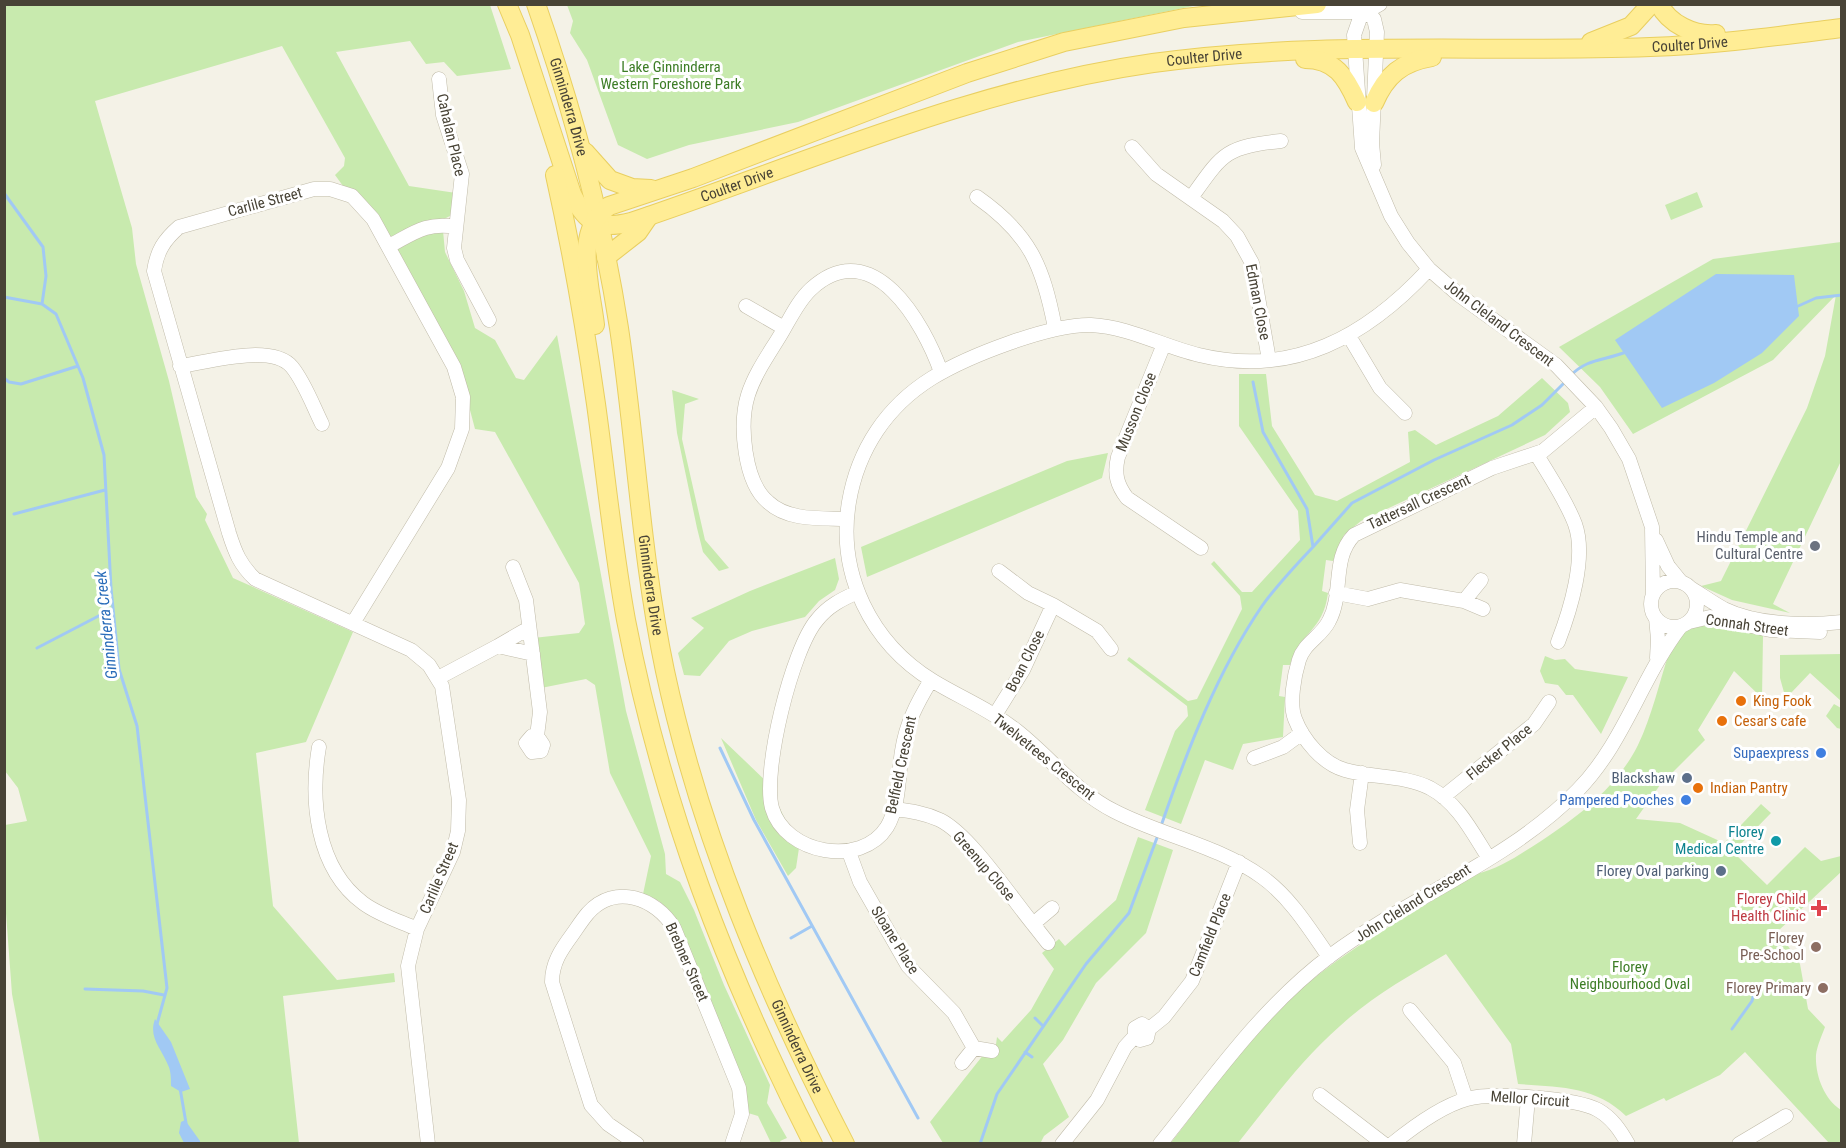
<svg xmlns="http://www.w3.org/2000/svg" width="1846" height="1148" font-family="'Roboto Condensed',sans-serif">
<rect width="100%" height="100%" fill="#f4f2e7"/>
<path fill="#c8eaae" d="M 5,5 L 490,5 L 511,69 L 457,76 L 444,62 L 426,64 L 410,41 L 336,52 L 409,186 L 456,193 L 452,215 L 442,220 L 445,252 L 464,291 L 475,328 L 495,340 L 516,378 L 524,380 L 557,335 L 626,711 L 665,854 L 666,874 L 680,882 L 694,910 L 724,985 L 770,1085 L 767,1103 L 787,1138 L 780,1141 L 781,1143 L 771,1143 L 758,1116 L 748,1113 L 673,916 L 659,901 L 643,894 L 651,856 L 610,773 L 595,685 L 586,679 L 541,688 L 533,638 L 579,633 L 585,624 L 579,583 L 495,432 L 475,429 L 465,391 L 416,286 L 335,175 L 344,166 L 345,158 L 282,46 L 95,101 L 132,228 L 136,264 L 169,381 L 196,497 L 207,514 L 205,520 L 233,578 L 353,632 L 306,742 L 256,753 L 273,906 L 337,980 L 394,973 L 395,982 L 283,996 L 299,1143 L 40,1143 L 12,994 L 5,900 L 5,825 L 27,821 L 18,788 L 5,771 Z
M 567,5 L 567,4 L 1198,5 L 1018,42 L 798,122 L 689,145 L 647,159 L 618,145 L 587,60 L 570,33 L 573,21 Z
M 1697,192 L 1703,207 L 1671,220 L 1665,205 Z
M 1841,242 L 1841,461 L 1773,604 L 1790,613 L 1732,600 L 1701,586 L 1721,581 L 1807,408 L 1825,356 L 1836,295 L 1773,360 L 1633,434 L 1600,387 L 1559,347 L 1713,259 Z
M 1239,374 L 1266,374 L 1272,426 L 1315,495 L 1337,501 L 1410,462 L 1408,432 L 1415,430 L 1436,445 L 1498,416 L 1542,378 L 1568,403 L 1570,412 L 1545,435 L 1361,521 L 1344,535 L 1333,561 L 1326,560 L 1322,591 L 1328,593 C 1323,632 1300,631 1290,665 L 1283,665 L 1279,696 L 1285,697 L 1283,737 L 1243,744 L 1233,770 L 1205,760 L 1181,824 L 1145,810 L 1175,731 L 1188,716 L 1187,706 L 1127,660 L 1129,657 L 1188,701 L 1197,699 L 1242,609 L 1240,596 L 1211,564 L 1214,561 L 1242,592 L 1252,592 L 1300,540 L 1298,511 L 1239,426 Z
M 672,390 L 699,399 L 685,404 L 682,439 L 705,540 L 729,568 L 719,571 L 703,552 L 697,528 L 677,433 Z
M 1108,453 L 1102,478 L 867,577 L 861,547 L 1067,461 Z
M 835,558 L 839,579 L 835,590 L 819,601 L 805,617 L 752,631 L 729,641 L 700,676 L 684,675 L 678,653 L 704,628 L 691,618 L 750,591 Z
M 1706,619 L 1757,630 L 1763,636 L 1762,698 L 1734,671 L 1698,730 L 1705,740 L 1660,785 L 1636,819 L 1680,823 L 1724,843 L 1761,804 L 1771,813 L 1733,852 L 1767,885 L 1805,847 L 1821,861 L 1841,856 L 1841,872 L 1778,931 L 1800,964 L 1808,1009 L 1825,1027 C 1822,1035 1817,1046 1816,1055 C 1815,1075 1824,1099 1841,1110 L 1841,1143 L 1829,1143 L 1745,1052 L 1720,1075 L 1666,1101 L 1664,1098 L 1626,1116 C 1596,1086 1559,1087 1518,1084 L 1511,1044 L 1446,954 C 1409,976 1371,997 1340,1026 C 1301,1060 1270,1103 1238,1143 L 1170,1144 C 1215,1087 1259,1020 1318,975 C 1367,937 1423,907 1476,874 C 1500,869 1520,854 1541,841 C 1579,816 1617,787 1638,745 C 1652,716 1659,683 1669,653 C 1678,636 1688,626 1706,619 Z
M 1841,654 L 1841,701 L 1810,673 L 1791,693 L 1785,696 L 1780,678 L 1780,655 Z
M 1545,656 L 1555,660 L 1565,659 L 1575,669 L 1628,677 L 1601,734 L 1573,695 L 1566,695 L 1558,685 L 1545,683 L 1540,671 Z
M 1834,704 L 1841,708 L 1841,729 L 1837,728 L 1826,716 Z
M 721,738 L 767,782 L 799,848 L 796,868 L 788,876 L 756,820 Z
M 1138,837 L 1173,850 L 1146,933 L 1096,983 L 1063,1040 L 1043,1064 L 1069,1117 L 1044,1136 L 1040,1144 L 943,1143 L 930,1122 L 984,1054 L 995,1052 L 997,1037 L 1002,1042 L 1031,1010 L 1054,969 L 1042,953 L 1059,939 L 1065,946 L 1116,900 Z"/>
<path fill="#a1c9f4" d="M 1716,274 L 1794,275 L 1799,316 L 1762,353 L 1714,383 L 1662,408 L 1615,340 Z
M 155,1019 L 171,1042 L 190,1089 L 181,1092 L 171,1086 C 171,1079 171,1071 168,1065 C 162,1049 148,1038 155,1019 Z
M 185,1120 L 200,1141 L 200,1143 L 184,1143 L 179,1133 L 181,1122 Z"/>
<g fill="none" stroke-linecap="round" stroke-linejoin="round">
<path stroke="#a1c9f4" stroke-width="3" d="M 4,193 L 43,247 L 46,276 L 42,304 L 56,314 L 83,378 L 104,455 L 111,588 L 119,669 L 137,726 L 167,988 L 157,1024
M 4,297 L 42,304
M 1796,307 L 1816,298 L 1842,295
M 1570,376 C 1588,358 1603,361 1626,352
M 4,378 L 9,382 L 21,384 L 78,366
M 14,514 L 105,490
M 1313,547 L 1352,503 L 1434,460 L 1512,425 L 1542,405 L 1566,381
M 37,648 L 112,609
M 720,748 L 754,820 L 918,1118
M 1161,826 C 1187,751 1217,672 1262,606 C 1277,585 1295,566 1313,547 L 1307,509 L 1263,432 L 1253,382
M 791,938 L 812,926
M 85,989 L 143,991 L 164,995
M 1035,1018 L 1042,1025
M 1732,1029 L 1752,1001 L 1756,985
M 1025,1052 L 1032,1057
M 180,1088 L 186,1123
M 980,1144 L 997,1094 L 1086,964 L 1129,913 L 1158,835"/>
<g stroke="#c0bba9" stroke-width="15">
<path id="minor" d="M 1380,4 L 1361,15 L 1354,35 L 1362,148 L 1391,216 L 1408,243 L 1429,269 L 1459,295 L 1556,365 L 1596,407 L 1611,428 L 1629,459 L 1652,527 L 1653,595
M 1302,12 L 1366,12 L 1374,19 L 1377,32 L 1372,143 L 1374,165
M 439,79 L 443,115 L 462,174 L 454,248 L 457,260 L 489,320
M 1132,147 L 1156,174 L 1223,221 L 1237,236 L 1252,263 L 1269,360
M 977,197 C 1030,234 1043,266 1055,328
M 1191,198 C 1223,153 1225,147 1281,141
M 389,246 C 414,233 426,222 456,227
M 746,306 L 784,328
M 1349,336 L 1380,388 L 1405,413
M 1164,344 L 1118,457 C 1114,474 1117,485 1127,498 L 1201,548
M 180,366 C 208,362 272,343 292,367 C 305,383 313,406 322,424
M 1537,455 C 1550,477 1566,500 1575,524 C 1587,557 1570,611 1558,642
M 846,519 C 821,518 788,521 768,502 C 744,482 739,424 748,395 C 755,373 769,354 781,334 C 790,319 798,301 811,289 C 873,232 924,324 941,372
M 1656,540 L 1668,566 L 1681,582
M 513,567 L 526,600 L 540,712 L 537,736 L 543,745 L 541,751 L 532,752 L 526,743 L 532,736 L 537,736
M1651 604a23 23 0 1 1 46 0a23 23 0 1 1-46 0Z
M 1692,589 C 1702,595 1713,603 1724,609 C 1757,625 1806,626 1842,622
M 858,592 C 842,599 828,606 817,620 C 792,649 762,771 772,808 C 785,854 861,868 887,827 C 900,805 898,775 902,751 C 906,724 917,703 931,680
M 1336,593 L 1368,599 L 1400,590 L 1464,601 L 1483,609
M 1464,601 L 1481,580
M 1053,605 L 1097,631 L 1111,649
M 1656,618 L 1658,639 L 1657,658
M 1689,622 L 1710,617 L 1770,630 L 1820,632
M 353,623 L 448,468 L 462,429 L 463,397 L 454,367 L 373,219 L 352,196 L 330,189 L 314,189 L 179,227 C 164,240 157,251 154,271 L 229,533 C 235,552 240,565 255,579 L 411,650 L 429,665 L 442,686 L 459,800 L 458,831 L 453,852 L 417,929 L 408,966 L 428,1144
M 498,646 L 529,628
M 438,678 L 498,646 L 533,654
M 995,715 L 1023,670 L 1053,605 L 1028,593 L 999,571
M 319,747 C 310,800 316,868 363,903 C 379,915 399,921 417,929
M 1254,758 L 1283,747 L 1302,733
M 1443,797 L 1534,724 L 1549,702
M 895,809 C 910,811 925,813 940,820 C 970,835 1010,896 1033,924
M 1360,843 L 1357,810 L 1362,773
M 849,852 L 860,882 L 908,966 L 954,1013 L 974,1048 L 992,1051
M 1488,857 C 1472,832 1458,803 1430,788 C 1404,775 1372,778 1345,770 C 1323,764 1303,740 1295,719 C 1289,704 1294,676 1299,660 C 1304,643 1321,637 1329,621 C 1344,593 1331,559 1354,535 L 1492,468 L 1543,451 L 1596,407
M 1048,943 L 1033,924 L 1052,908
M 1329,957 C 1309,928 1290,897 1262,877 C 1217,845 1162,836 1114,811 C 1076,792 1050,757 1017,731 C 991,710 961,698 933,681 C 871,643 837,574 849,502 C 858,449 887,406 932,378 C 968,356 1050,324 1091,325 C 1129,327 1162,346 1199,355 C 1293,378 1367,336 1429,269
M 1410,1010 L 1454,1063 L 1466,1099
M 1135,1036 L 1140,1040 L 1147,1038 L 1149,1029 L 1164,1017 L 1192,981 L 1239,862
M 962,1063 L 974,1048
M 1320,1095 L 1384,1144
M 637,1144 L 608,1124 L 591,1105 L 552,982 C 552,963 561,950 572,935 C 577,928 582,920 588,913 C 615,883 656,898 674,928 L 739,1088 L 742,1114 L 732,1144
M 1062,1144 L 1097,1100 L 1125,1047 L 1135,1036 L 1135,1028 L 1142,1024 L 1149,1029
M 1160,1144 C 1213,1078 1262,1007 1330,956 C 1409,897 1508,862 1578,790 C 1624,743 1641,678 1681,626
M 1392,1144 C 1413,1127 1441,1106 1467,1099 C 1491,1092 1576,1098 1598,1110 C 1612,1118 1620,1130 1628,1144
M 1524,1144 L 1528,1098
M 1739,1144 L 1786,1116"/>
</g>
<g stroke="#e9cf60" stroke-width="20">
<g id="major">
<path id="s1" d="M 507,4 L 520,35 L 572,194 C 586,224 599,230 631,222 C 804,164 971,89 1153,63 C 1317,40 1485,53 1650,47 C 1714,45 1778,36 1842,28"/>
<path id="s2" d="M 536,4 C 573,110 602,218 619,328 C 636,442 641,557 665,671 C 701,838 767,993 845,1144"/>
<path d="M 1659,4 C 1669,24 1694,36 1716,34"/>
<path d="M 1591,42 L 1631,26 L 1651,4"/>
<path d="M 1305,59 C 1335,59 1346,77 1357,102"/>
<path d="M 1374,103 C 1386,75 1402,62 1432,57"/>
<path d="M 585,152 L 610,180 L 632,188 L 651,189"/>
<path d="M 555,175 C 572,251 585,327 596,404 C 606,476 613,549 626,620 C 662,807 727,975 813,1144"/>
<path d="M 606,257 L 638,232 L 649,216"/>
<path d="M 595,325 C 591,288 572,231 609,206 L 693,178 L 967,73 L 1064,42 L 1184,18 L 1317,4"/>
</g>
</g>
<use href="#minor" stroke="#fff" stroke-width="14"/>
<use href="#major" stroke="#ffed95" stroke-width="18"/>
</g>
<circle fill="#6b7280" stroke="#fff" stroke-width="2" cx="1815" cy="546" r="6"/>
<g fill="#e8710a" stroke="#fff" stroke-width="2">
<circle cx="1741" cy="701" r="6"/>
<circle cx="1722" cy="721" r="6"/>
<circle cx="1698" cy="788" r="6"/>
</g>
<g fill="#3f7fe0" stroke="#fff" stroke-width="2">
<circle cx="1821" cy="753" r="6"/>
<circle cx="1686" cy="800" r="6"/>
</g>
<g fill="#5c6f8a" stroke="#fff" stroke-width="2">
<circle cx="1687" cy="778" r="6"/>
<circle cx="1721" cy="871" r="6"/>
</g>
<circle fill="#0f9aa8" stroke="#fff" stroke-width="2" cx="1776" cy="841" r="6"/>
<path fill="#e0444e" stroke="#fff" stroke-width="2" d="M1816 899h6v6h6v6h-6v6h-6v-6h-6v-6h6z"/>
<g fill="#8d6e63" stroke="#fff" stroke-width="2">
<circle cx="1816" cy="947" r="6"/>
<circle cx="1823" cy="988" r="6"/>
</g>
<g text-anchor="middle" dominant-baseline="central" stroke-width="6" stroke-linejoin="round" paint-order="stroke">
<g font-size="15" fill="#484336" stroke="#fff">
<text stroke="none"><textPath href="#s1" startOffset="1359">Coulter Drive</textPath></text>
<text stroke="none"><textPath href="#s1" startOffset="873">Coulter Drive</textPath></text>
<text stroke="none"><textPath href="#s2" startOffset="108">Ginninderra Drive</textPath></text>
<text transform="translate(451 135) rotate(77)">Cahalan Place</text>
<text stroke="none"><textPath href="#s1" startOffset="387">Coulter Drive</textPath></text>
<text transform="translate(265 202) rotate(-15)">Carlile Street</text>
<text transform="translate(1258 302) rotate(79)">Edman Close</text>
<text transform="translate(1499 323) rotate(37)">John Cleland Crescent</text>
<text transform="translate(1136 412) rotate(-68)">Musson Close</text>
<text transform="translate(1419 502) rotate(-25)">Tattersall Crescent</text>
<text stroke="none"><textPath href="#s2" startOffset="594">Ginninderra Drive</textPath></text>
<text transform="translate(1747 625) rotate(8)">Connah Street</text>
<text transform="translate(1025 661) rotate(-63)">Boan Close</text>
<text transform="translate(1499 752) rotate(-39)">Flecker Place</text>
<text transform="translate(1044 757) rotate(39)">Twelvetrees Crescent</text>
<text transform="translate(901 765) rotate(-78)">Belfield Crescent</text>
<text transform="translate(984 866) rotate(49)">Greenup Close</text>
<text transform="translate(439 878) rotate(-67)">Carlile Street</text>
<text transform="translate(1413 903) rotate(-32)">John Cleland Crescent</text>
<text transform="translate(1210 935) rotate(-68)">Camfield Place</text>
<text transform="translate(895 940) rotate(58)">Sloane Place</text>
<text transform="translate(687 962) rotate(66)">Brebner Street</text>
<text stroke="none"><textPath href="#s2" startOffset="1080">Ginninderra Drive</textPath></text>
<text transform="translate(1530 1099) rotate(4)">Mellor Circuit</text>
</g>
<g font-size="15" fill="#3d7d26" stroke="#fff">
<text x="671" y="67">Lake Ginninderra<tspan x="671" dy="17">Western Foreshore Park</tspan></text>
<text x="1630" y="967">Florey<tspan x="1630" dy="17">Neighbourhood Oval</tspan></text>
</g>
<g font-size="15" fill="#5b616d" stroke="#fff" text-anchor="end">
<text x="1803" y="537">Hindu Temple and<tspan x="1803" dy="17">Cultural Centre</tspan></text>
</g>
<g font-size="15" fill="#c56008" stroke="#fff" text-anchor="start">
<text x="1753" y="701">King Fook</text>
<text x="1734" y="721">Cesar's cafe</text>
<text x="1710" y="788">Indian Pantry</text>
</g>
<g font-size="15" fill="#366cbe" stroke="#fff" text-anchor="end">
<text x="1809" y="753">Supaexpress</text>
<text x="1674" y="800">Pampered Pooches</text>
</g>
<g font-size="15" fill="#4e5e75" stroke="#fff" text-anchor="end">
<text x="1675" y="778">Blackshaw</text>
<text x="1709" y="871">Florey Oval parking</text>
</g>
<g font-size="15" fill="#0d838f" stroke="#fff" text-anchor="end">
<text x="1764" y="832">Florey<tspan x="1764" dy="17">Medical Centre</tspan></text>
</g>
<g font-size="15" fill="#be3a42" stroke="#fff" text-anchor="end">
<text x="1806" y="899">Florey Child<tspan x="1806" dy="17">Health Clinic</tspan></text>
</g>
<g font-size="15" fill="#785e54" stroke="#fff" text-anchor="end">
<text x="1804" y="938">Florey<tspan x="1804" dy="17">Pre-School</tspan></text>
<text x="1811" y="988">Florey Primary</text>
</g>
<g font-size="16" font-style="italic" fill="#296cb9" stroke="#fff">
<text transform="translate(106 625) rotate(-96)">Ginninderra Creek</text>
</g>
</g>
<rect width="1846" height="1148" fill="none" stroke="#484336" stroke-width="12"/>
</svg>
